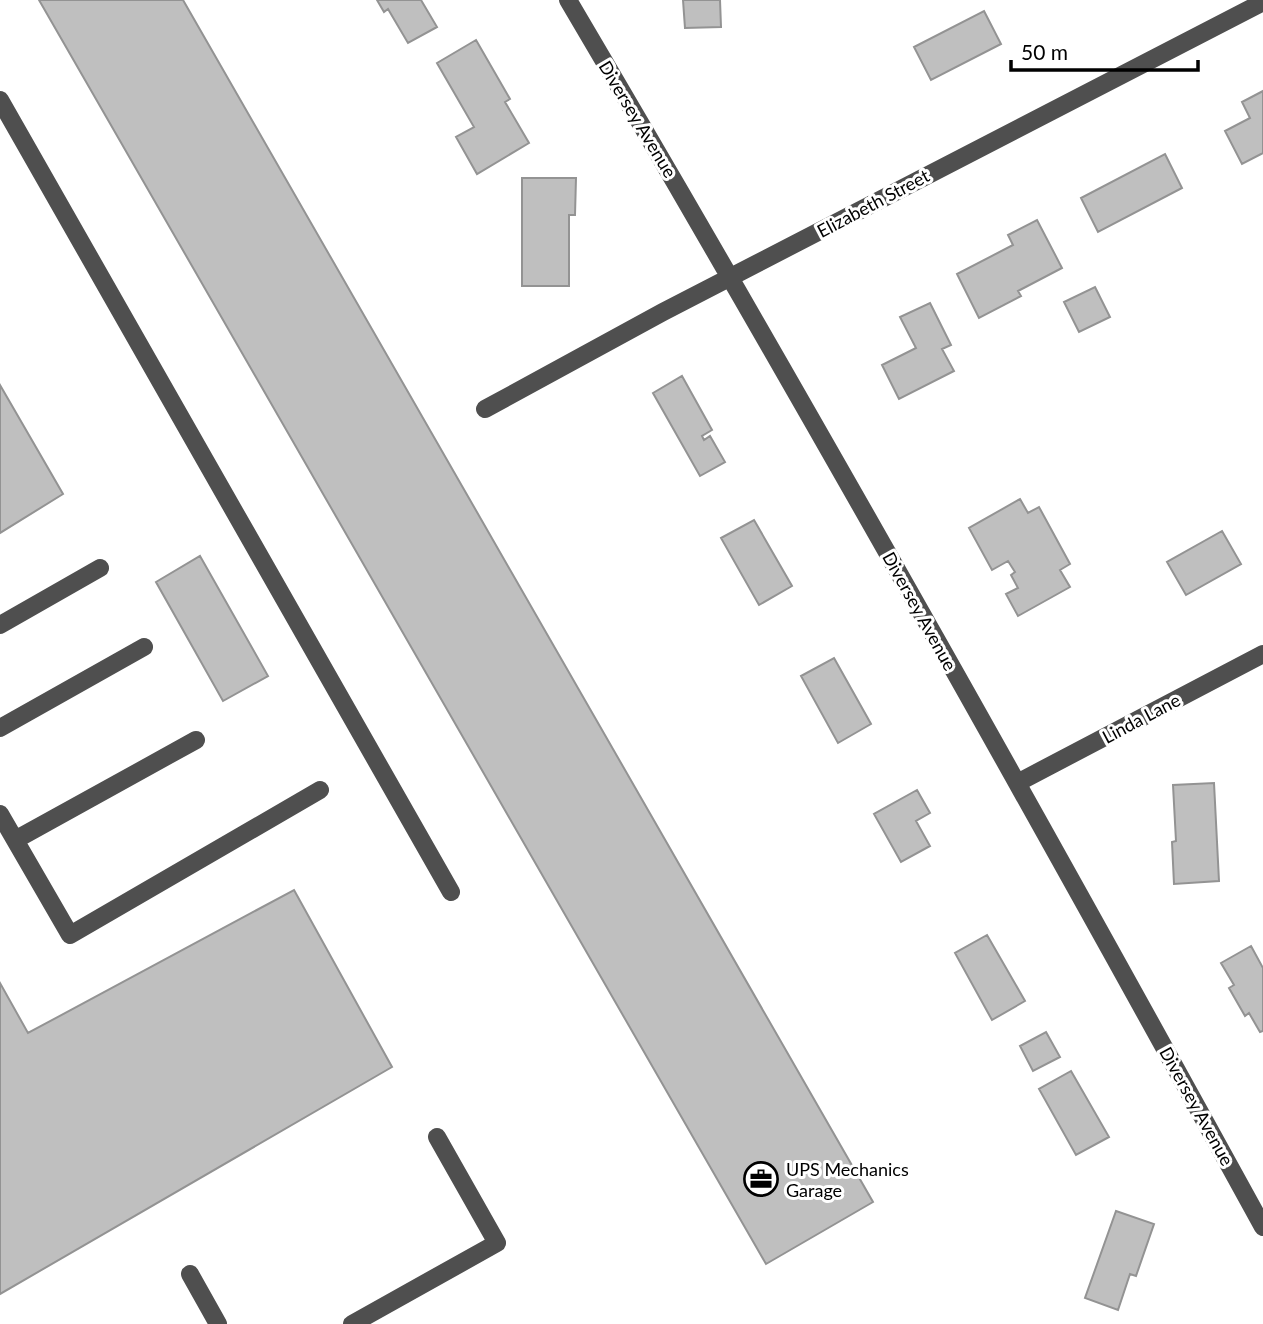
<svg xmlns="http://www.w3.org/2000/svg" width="1263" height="1324" font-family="Lato,sans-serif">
<rect width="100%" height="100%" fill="#fff"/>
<path fill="#bfbfbf" stroke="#939393" stroke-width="2" d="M 39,0 L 183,0 L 873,1202 L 766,1264 Z
M 377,0 L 421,0 L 437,27 L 408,43 L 388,9 L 384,12 Z
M 683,0 L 720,0 L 721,27 L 685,28 Z
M 984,11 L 1001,44 L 931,80 L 914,47 Z
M 476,40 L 510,99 L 505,102 L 529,143 L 477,174 L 456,137 L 474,127 L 437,63 Z
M 1263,91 L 1263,153 L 1242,164 L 1225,131 L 1250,118 L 1242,102 Z
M 1165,154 L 1182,188 L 1098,232 L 1081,198 Z
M 522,178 L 576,178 L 575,215 L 569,215 L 569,286 L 522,286 Z
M 1037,220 L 1062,268 L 1018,291 L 1021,296 L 979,318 L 957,274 L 1013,245 L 1008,235 Z
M 1095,287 L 1110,317 L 1079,332 L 1064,302 Z
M 930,303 L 951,345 L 942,349 L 954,371 L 899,399 L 882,365 L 916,348 L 900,317 Z
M 682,376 L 712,430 L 702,436 L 704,440 L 710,436 L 725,462 L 700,476 L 653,393 Z
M 0,385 L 63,494 L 0,533 Z
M 1020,499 L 1028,513 L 1039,507 L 1070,564 L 1060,570 L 1070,587 L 1018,616 L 1006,594 L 1018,588 L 1011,575 L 1015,572 L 1008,561 L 992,570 L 969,528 Z
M 754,520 L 792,586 L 759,605 L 721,538 Z
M 1222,531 L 1241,564 L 1186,595 L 1167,562 Z
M 200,556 L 268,676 L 223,701 L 156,582 Z
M 834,658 L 871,724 L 838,743 L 801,676 Z
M 1214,783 L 1219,881 L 1174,884 L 1172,842 L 1176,841 L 1173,785 Z
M 917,790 L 930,813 L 916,821 L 930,846 L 901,862 L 874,814 Z
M 294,890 L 392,1067 L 0,1294 L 0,983 L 28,1033 Z
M 987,935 L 1025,1001 L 992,1020 L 955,953 Z
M 1251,946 L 1263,968 L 1263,1031 L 1260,1032 L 1249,1013 L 1245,1016 L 1229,988 L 1234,985 L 1221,963 Z
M 1046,1032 L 1060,1057 L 1033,1071 L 1020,1046 Z
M 1071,1071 L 1109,1137 L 1076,1155 L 1039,1089 Z
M 1116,1211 L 1154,1224 L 1136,1276 L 1130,1274 L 1118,1310 L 1085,1298 Z"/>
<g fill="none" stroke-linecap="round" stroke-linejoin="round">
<path stroke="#4f4f4f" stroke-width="18" d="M 568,0 C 807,405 1037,815 1263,1227
M 0,100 L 451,892
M 485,409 L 663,312 L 1263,2
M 0,625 L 100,568
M 0,728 L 144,647
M 1019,782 L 1263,654
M 0,814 L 70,935 L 320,790
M 15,840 L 196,740
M 190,1274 L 218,1324
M 352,1324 L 497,1243 L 437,1137"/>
</g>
<defs>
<g id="office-ring" transform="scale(1.75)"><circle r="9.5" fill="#fff" stroke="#000" stroke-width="1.5"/><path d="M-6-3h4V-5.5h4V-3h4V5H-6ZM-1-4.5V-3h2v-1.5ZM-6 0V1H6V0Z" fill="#000"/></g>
</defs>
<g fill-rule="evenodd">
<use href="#office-ring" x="761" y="1179"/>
</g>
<g text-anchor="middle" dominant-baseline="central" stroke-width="6" stroke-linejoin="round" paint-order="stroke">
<g font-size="18" fill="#000" stroke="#fff">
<text transform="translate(638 119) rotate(59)">Diversey Avenue</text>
<text transform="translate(873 203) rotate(-28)">Elizabeth Street</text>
<text transform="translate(920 611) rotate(61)">Diversey Avenue</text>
<text transform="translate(1141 718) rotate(-28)">Linda Lane</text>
<text transform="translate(1197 1106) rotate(61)">Diversey Avenue</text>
</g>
<g font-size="18" fill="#000" stroke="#fff" text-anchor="start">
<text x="786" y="1169">UPS Mechanics<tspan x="786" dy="21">Garage</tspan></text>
</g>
</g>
<path d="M1011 60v10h187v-10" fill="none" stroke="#000000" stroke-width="3.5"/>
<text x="1021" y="60" font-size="21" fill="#000000" stroke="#ffffff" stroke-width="5" paint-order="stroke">50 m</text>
</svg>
